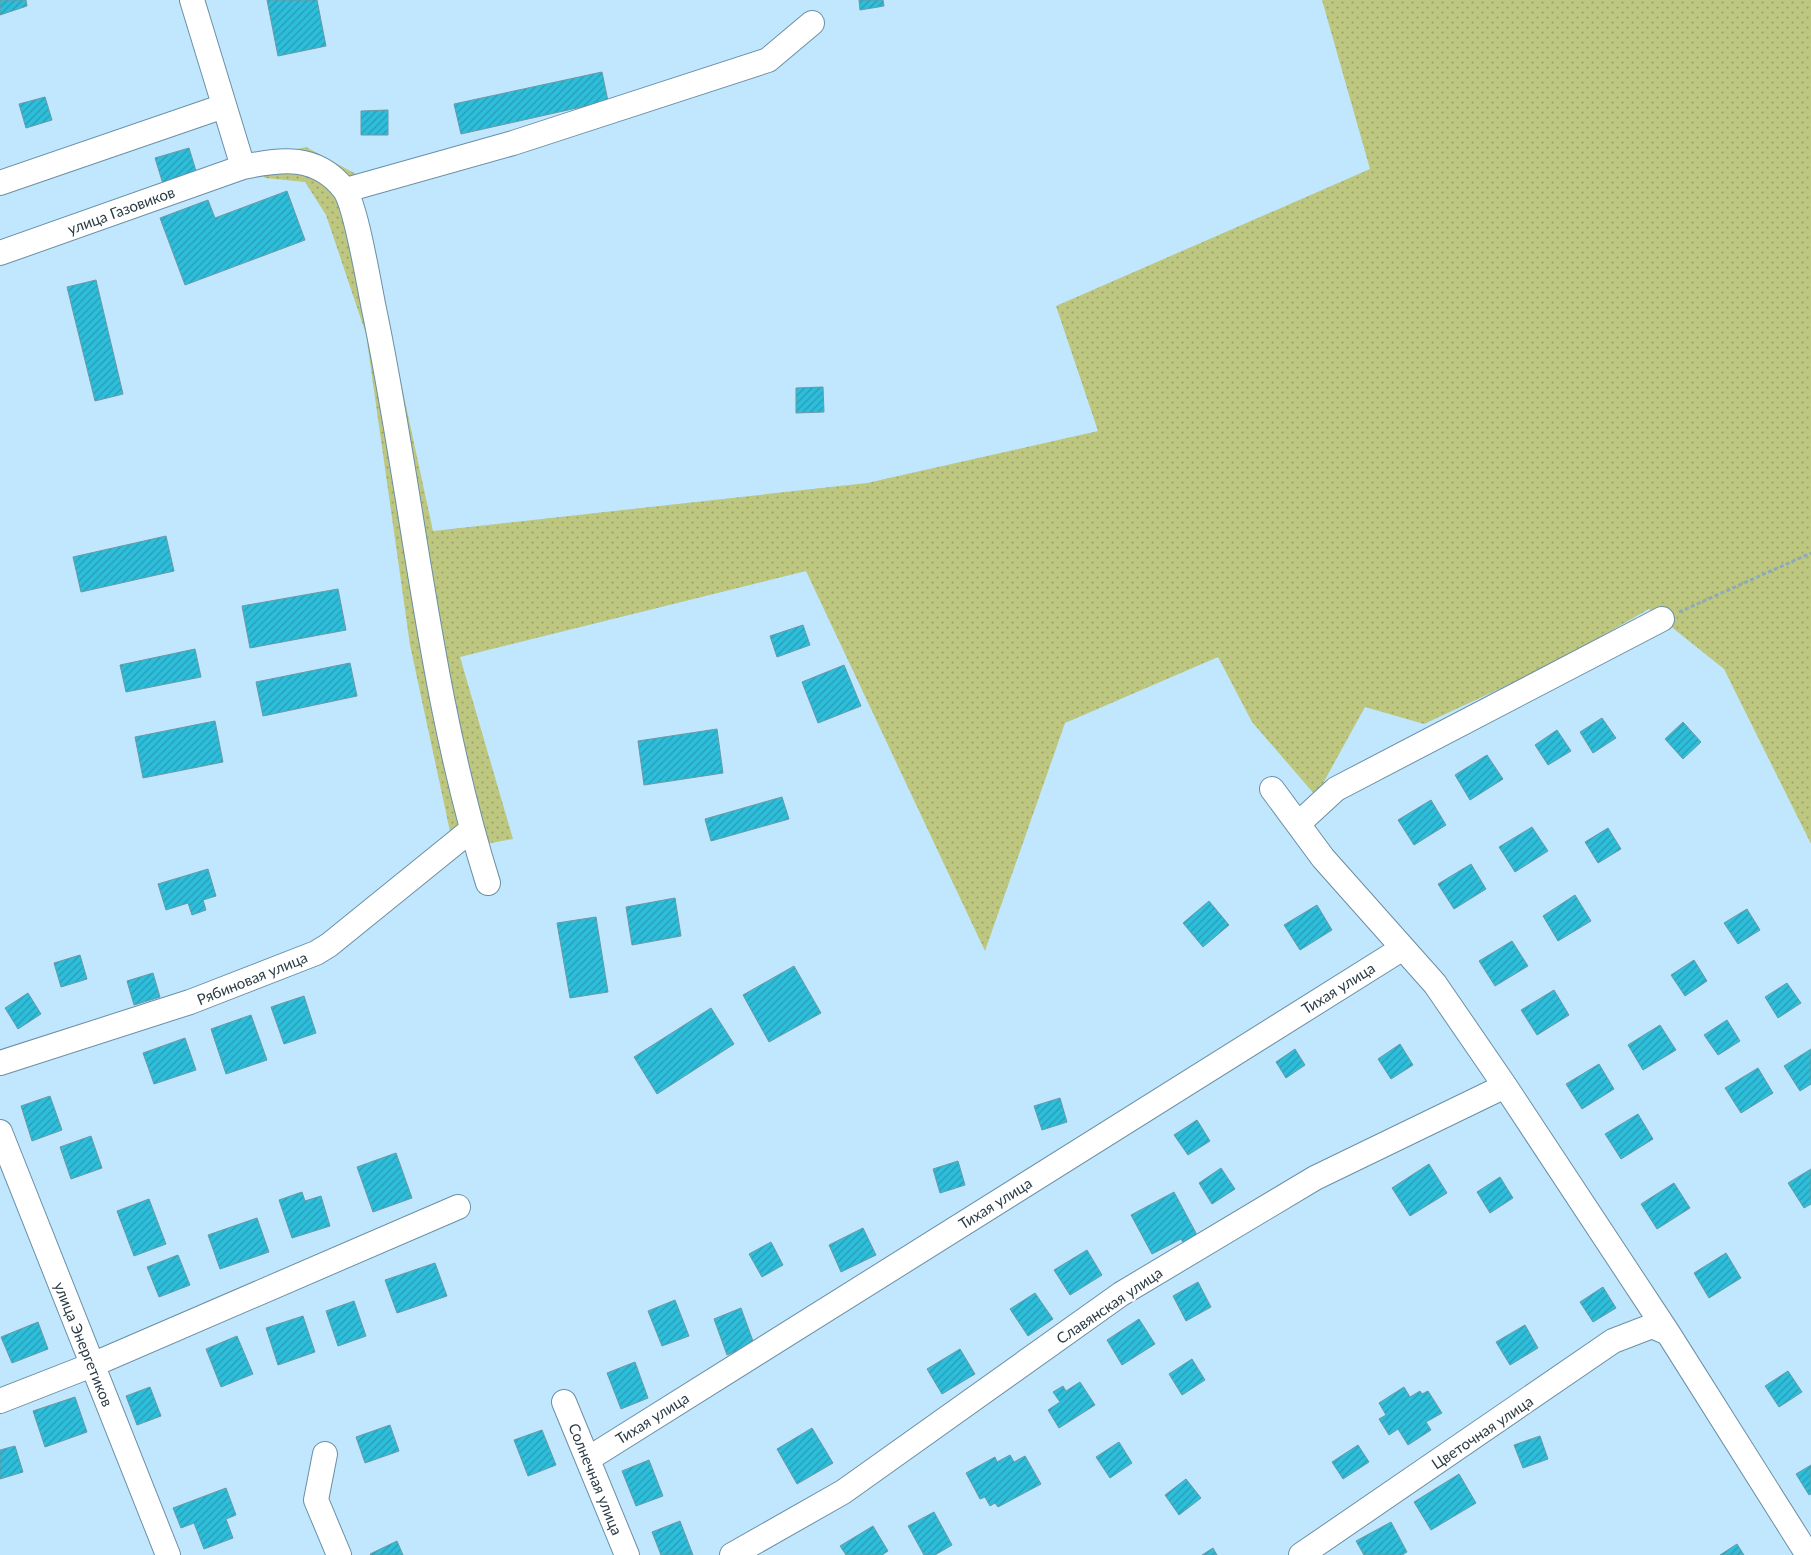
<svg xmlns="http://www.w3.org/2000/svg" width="1811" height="1555" font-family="Lato,sans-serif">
<defs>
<pattern id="grass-dots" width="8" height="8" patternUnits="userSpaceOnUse" patternTransform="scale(1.25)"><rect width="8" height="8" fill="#bec780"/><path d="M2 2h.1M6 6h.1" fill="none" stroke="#9ba36a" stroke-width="1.8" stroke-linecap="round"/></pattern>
<pattern id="building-hatch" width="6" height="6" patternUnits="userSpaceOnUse" patternTransform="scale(1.25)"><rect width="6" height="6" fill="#2dbedb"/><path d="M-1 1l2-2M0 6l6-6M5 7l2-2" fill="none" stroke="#279cb3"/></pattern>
</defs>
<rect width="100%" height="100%" fill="#c0e7fe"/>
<path fill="url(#grass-dots)" d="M 1322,0 L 1811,0 L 1811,844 L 1724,669 L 1649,609 L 1553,664 L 1424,724 L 1365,707 L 1316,796 L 1252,722 L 1218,657 L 1065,723 L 985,951 L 806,571 L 460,657 L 513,839 L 454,850 L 410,645 L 366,334 L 326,215 L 305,182 L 265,178 L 253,160 L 306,147 L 356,174 L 433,531 L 867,483 L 1098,431 L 1056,306 L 1370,169 Z"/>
<path fill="url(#building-hatch)" stroke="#6b99a4" d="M 0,0 L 26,0 L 27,6 L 0,15 Z
M 267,0 L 317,0 L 326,46 L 278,56 Z
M 859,0 L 883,0 L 884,6 L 860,10 Z
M 602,72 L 608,101 L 461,134 L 454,104 Z
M 45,97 L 52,120 L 26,128 L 19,104 Z
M 388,110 L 388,135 L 361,135 L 361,111 Z
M 189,148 L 197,174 L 163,184 L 155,158 Z
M 287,191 L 305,240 L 185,285 L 160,218 L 208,200 L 215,218 Z
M 96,280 L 123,394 L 95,401 L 67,287 Z
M 823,387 L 824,412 L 796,413 L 796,388 Z
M 166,536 L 174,571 L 81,592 L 73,557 Z
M 338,589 L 346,630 L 250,648 L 242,606 Z
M 803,625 L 810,645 L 777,657 L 770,636 Z
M 195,649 L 201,677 L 126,692 L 120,665 Z
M 350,663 L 357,696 L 263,716 L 256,682 Z
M 844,665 L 861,706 L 818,723 L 802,682 Z
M 1602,718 L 1616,738 L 1593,753 L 1580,732 Z
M 215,721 L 223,762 L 143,778 L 135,737 Z
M 1683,722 L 1701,742 L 1683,759 L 1665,739 Z
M 717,729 L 723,773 L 644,785 L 638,741 Z
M 1557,730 L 1571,751 L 1548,765 L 1535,745 Z
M 1487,755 L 1503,779 L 1470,800 L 1455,775 Z
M 782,797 L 789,819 L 711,841 L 705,819 Z
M 1431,800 L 1446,825 L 1414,845 L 1398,820 Z
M 1532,827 L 1548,851 L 1515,872 L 1499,847 Z
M 1608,828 L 1621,849 L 1598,863 L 1585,842 Z
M 1471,864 L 1486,889 L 1454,909 L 1438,884 Z
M 208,869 L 216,896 L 203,900 L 206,910 L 192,915 L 188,903 L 166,910 L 158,884 Z
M 1575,895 L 1591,921 L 1558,941 L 1543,916 Z
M 675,898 L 681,936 L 632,945 L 626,907 Z
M 1209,901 L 1229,925 L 1203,947 L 1183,923 Z
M 1317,905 L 1332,930 L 1300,950 L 1284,925 Z
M 1747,909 L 1760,930 L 1738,944 L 1724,923 Z
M 596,917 L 608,992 L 570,998 L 557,923 Z
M 1512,941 L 1528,966 L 1495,986 L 1479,961 Z
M 80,955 L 87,979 L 61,987 L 54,963 Z
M 1694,960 L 1707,981 L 1685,996 L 1671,975 Z
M 794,966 L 821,1013 L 769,1042 L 743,995 Z
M 153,973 L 160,997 L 134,1005 L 127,981 Z
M 1787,983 L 1801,1003 L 1778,1018 L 1765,997 Z
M 1554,990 L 1569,1015 L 1537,1035 L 1521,1010 Z
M 28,993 L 41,1014 L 18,1029 L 5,1008 Z
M 304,996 L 316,1033 L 284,1044 L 271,1007 Z
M 711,1008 L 734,1044 L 657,1094 L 634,1057 Z
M 251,1015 L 267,1060 L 226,1074 L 211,1029 Z
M 1727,1020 L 1740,1041 L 1718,1055 L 1704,1035 Z
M 1660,1025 L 1676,1050 L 1643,1070 L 1628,1045 Z
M 185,1038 L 196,1070 L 154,1084 L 143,1053 Z
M 1400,1044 L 1413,1065 L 1391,1079 L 1378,1059 Z
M 1295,1049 L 1305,1065 L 1286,1078 L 1276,1062 Z
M 1811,1049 L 1811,1084 L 1800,1091 L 1784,1066 Z
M 1599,1064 L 1614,1089 L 1582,1109 L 1566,1084 Z
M 1758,1068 L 1773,1093 L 1741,1113 L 1725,1088 Z
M 50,1096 L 62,1130 L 32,1141 L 21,1106 Z
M 1060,1098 L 1067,1122 L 1042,1130 L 1034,1106 Z
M 1638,1114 L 1653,1139 L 1621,1159 L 1605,1134 Z
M 1197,1120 L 1210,1141 L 1188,1155 L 1174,1135 Z
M 91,1136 L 102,1168 L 71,1179 L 60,1147 Z
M 396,1153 L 412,1198 L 373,1212 L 357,1167 Z
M 958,1161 L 965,1185 L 940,1193 L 933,1169 Z
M 1429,1164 L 1447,1193 L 1410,1216 L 1392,1188 Z
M 1221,1168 L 1235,1189 L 1212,1204 L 1199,1183 Z
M 1811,1169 L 1811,1204 L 1804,1208 L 1788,1183 Z
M 1500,1177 L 1513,1198 L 1490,1213 L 1477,1192 Z
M 1674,1183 L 1690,1208 L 1657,1229 L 1641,1204 Z
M 302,1192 L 305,1201 L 321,1196 L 330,1226 L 292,1238 L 279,1200 Z
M 1174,1192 L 1196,1233 L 1195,1240 L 1184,1244 L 1181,1239 L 1152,1254 L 1131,1215 Z
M 149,1199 L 166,1244 L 134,1256 L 117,1211 Z
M 257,1218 L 269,1252 L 220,1269 L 208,1235 Z
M 863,1228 L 876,1255 L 841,1272 L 829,1245 Z
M 771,1242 L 783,1265 L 762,1277 L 749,1254 Z
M 1087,1250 L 1102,1275 L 1070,1295 L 1054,1270 Z
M 1726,1253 L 1741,1278 L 1709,1298 L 1694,1273 Z
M 178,1255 L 190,1285 L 159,1297 L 147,1267 Z
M 435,1263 L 447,1296 L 397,1313 L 385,1280 Z
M 1198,1282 L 1211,1307 L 1186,1321 L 1173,1296 Z
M 1603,1287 L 1616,1308 L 1593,1322 L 1580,1302 Z
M 1035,1293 L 1053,1319 L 1028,1336 L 1010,1309 Z
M 675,1300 L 689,1336 L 662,1346 L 648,1311 Z
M 354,1301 L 366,1336 L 338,1346 L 326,1311 Z
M 741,1308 L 754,1344 L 727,1355 L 714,1319 Z
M 303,1316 L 315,1352 L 278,1365 L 266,1328 Z
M 1139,1319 L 1155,1344 L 1122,1365 L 1107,1340 Z
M 38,1322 L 48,1349 L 12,1363 L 1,1337 Z
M 1525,1325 L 1538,1348 L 1510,1365 L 1496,1342 Z
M 237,1336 L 253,1374 L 221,1387 L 206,1349 Z
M 960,1349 L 975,1374 L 942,1394 L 927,1369 Z
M 1192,1359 L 1205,1380 L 1182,1395 L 1169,1374 Z
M 635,1362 L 648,1398 L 621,1409 L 607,1373 Z
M 1788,1371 L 1802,1392 L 1779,1407 L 1765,1386 Z
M 1080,1382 L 1095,1405 L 1059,1428 L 1048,1410 L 1060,1402 L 1053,1392 L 1063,1386 L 1066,1391 Z
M 150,1387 L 161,1416 L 137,1425 L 126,1396 Z
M 1404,1387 L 1410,1397 L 1420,1391 L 1422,1394 L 1428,1391 L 1442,1413 L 1426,1422 L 1431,1430 L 1408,1445 L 1398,1429 L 1389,1435 L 1379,1419 L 1386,1415 L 1379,1403 Z
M 75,1397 L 87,1432 L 45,1447 L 33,1411 Z
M 390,1425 L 399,1451 L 365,1463 L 356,1437 Z
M 812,1428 L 833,1463 L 797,1484 L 777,1449 Z
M 542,1430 L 556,1465 L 528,1476 L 514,1440 Z
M 1540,1436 L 1548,1459 L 1523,1468 L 1514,1445 Z
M 1119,1442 L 1132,1463 L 1110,1478 L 1096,1457 Z
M 1358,1445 L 1369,1462 L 1343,1479 L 1332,1462 Z
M 15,1446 L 23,1472 L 0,1479 L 0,1450 Z
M 1010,1455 L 1014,1462 L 1025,1456 L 1041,1484 L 998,1507 L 995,1503 L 990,1506 L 985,1497 L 980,1499 L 966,1473 L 995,1457 L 997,1462 Z
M 649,1460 L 663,1496 L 636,1506 L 622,1471 Z
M 1811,1465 L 1811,1494 L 1809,1495 L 1796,1474 Z
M 1459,1474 L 1476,1503 L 1431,1530 L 1414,1502 Z
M 1186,1479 L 1201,1498 L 1179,1515 L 1165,1495 Z
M 226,1488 L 236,1515 L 226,1519 L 233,1538 L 204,1549 L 194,1523 L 181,1528 L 173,1508 Z
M 934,1512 L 952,1545 L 935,1555 L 924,1555 L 908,1526 Z
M 680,1521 L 693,1555 L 661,1555 L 652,1532 Z
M 1391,1522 L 1407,1552 L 1402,1555 L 1364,1555 L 1356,1541 Z
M 873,1526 L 888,1551 L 882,1555 L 846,1555 L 840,1546 Z
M 397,1541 L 403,1555 L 371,1555 L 370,1554 Z
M 1737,1544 L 1744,1555 L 1720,1555 Z
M 1213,1548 L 1217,1555 L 1202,1555 Z"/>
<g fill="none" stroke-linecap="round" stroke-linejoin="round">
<g stroke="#6b8fa5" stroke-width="26">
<path id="minor" d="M 192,0 L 243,167
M 0,183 L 224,106
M 346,190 L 513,143 L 768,60 L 812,23
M 0,253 L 243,167 C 282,159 316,154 344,189 C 356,205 369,285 374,309 C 414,500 429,696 488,883
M 1272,789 L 1323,858 L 1435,984 L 1505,1086 L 1668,1333 L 1808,1555
M 1298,824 L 1336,789 L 1662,619
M 0,1063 L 190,1002 L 316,953 L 329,945 L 471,830
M 0,1132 L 168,1555
M 0,1401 L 92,1365 L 458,1207
M 564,1402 L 627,1555
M 325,1454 L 316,1500 L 339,1555
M 588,1459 L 1403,948
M 732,1555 L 843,1492 L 1121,1294 L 1315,1178 L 1505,1086
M 1301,1555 L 1613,1341 L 1652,1326 L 1668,1333"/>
</g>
<path stroke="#8baabc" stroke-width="3" stroke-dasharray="4 2.5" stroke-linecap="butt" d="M 1679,612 L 1811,553"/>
<use href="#minor" stroke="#fff" stroke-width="24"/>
</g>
<g text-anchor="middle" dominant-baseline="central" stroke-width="4.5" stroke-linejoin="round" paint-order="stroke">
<g font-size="15" fill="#2b3b44" stroke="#fff">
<text transform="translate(121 210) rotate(-20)">улица Газовиков</text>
<text transform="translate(252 978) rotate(-22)">Рябиновая улица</text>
<text transform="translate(1338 988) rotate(-32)">Тихая улица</text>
<text transform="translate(995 1203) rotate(-32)">Тихая улица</text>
<text transform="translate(1109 1305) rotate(-34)">Славянская улица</text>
<text transform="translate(84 1344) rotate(68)">улица Энергетиков</text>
<text transform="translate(652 1418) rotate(-32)">Тихая улица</text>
<text transform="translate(1482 1432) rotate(-34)">Цветочная улица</text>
<text transform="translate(596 1479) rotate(68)">Солнечная улица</text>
</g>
</g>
</svg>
